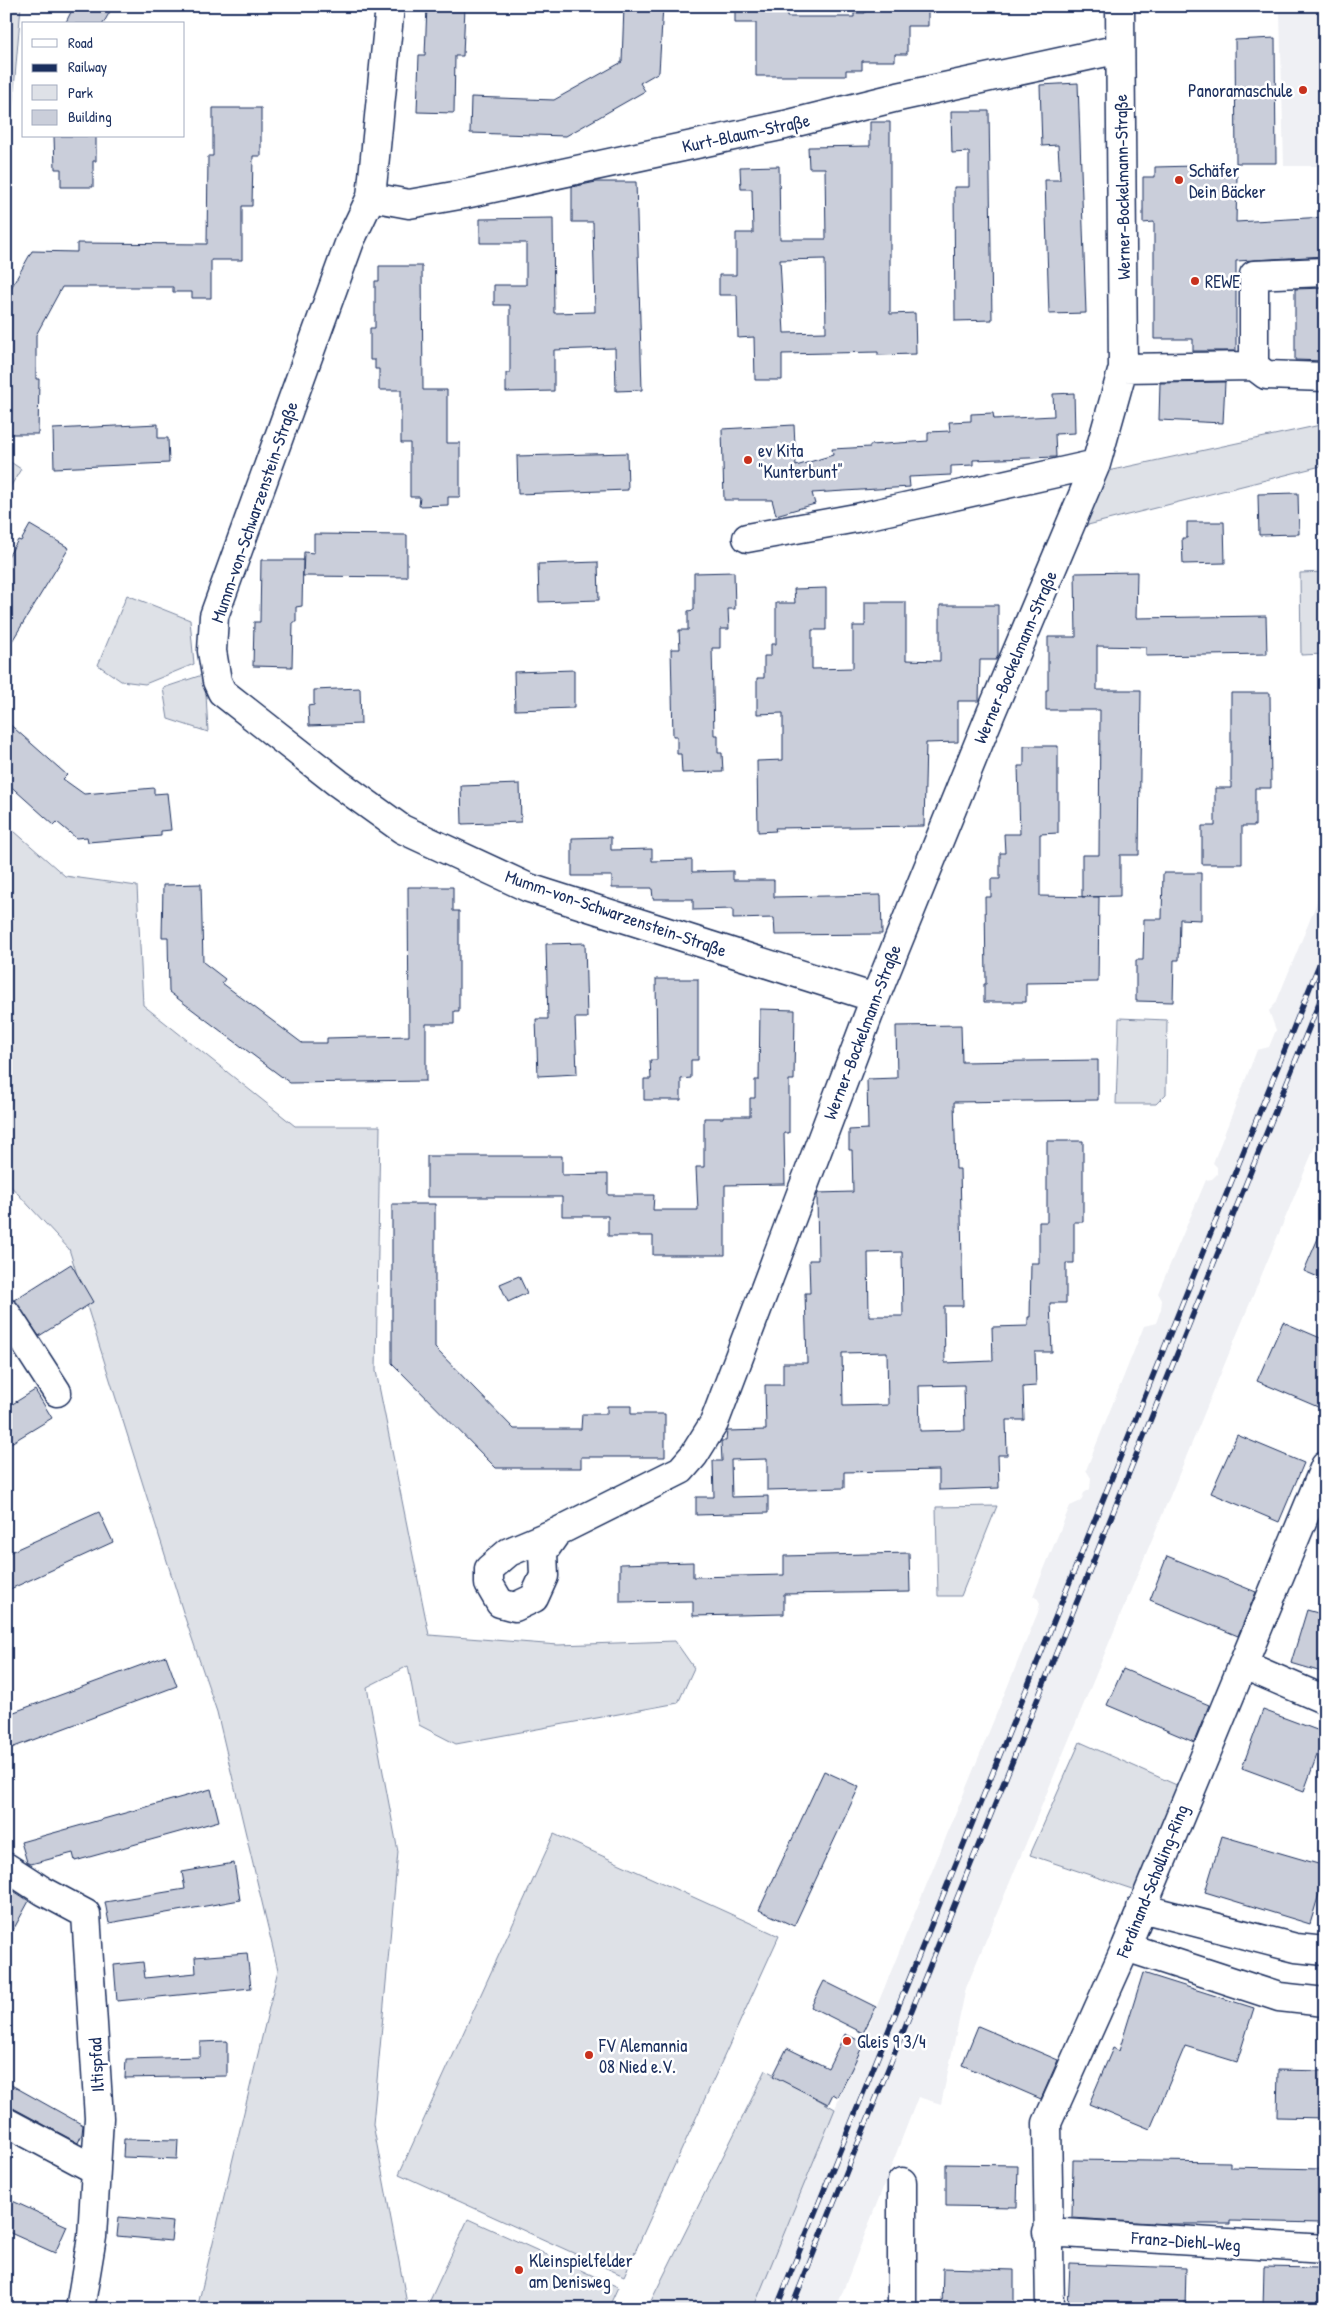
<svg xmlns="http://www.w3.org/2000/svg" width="1331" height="2315" font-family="'Patrick Hand',sans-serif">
<rect width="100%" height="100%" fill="#fff"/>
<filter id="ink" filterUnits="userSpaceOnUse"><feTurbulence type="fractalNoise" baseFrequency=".02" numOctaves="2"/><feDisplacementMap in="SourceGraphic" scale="10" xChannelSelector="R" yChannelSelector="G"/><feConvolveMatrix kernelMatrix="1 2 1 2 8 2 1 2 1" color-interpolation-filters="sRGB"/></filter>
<g filter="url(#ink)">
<path fill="#eff0f4" d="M 1144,6 L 1325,6 L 1325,166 L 1284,166 L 1280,13 L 1144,10 Z
M 1319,892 L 1325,892 L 1325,1122 L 966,1988 L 941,2104 L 918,2097 L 836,2309 L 753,2309 L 1038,1612 L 1040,1604 L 1038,1599 L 1033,1596 L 1070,1506 L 1081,1501 L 1084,1493 L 1090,1489 L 1091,1478 L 1086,1470 L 1144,1326 L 1156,1323 L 1161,1309 L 1162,1300 L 1158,1293 L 1206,1180 L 1212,1179 L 1217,1174 L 1217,1167 L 1213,1163 L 1257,1050 L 1269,1047 L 1276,1030 L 1269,1011 L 1276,1003 L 1316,905 Z"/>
<path fill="#dee1e7" stroke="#7c88a2" d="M 6,6 L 21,6 L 6,184 Z
M 1325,424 L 1325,465 L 1080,527 L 1103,472 Z
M 6,459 L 21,469 L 6,494 Z
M 1325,572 L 1325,654 L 1301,655 L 1300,573 Z
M 127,595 L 190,620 L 194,664 L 145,684 L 121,681 L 98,665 Z
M 205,674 L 208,732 L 168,719 L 163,688 Z
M 6,824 L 65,876 L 137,886 L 143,1005 L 295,1126 L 380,1126 L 376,1371 L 429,1635 L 558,1645 L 675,1641 L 694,1668 L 678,1703 L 456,1744 L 419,1725 L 408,1666 L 367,1687 L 398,1852 L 373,2124 L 408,2309 L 197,2309 L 278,1970 L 217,1712 L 183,1612 L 69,1249 L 6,1181 Z
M 1119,1018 L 1167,1020 L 1166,1094 L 1156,1104 L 1116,1104 Z
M 997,1506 L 961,1596 L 938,1596 L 936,1507 Z
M 1080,1742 L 1190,1791 L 1147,1894 L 1030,1855 Z
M 554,1834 L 779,1936 L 624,2276 L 399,2174 Z
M 766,2070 L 835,2109 L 753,2309 L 647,2309 Z
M 468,2219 L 618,2287 L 608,2309 L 426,2309 Z"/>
<path fill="#caceda" stroke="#1b2f5e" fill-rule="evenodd" d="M 74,6 L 113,6 L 103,24 L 65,24 Z
M 427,6 L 465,6 L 463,56 L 455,56 L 454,113 L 417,112 L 419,55 L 425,55 Z
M 624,6 L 663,6 L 659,72 L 640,83 L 645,91 L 566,136 L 470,133 L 471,97 L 554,100 L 622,62 Z
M 735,6 L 767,6 L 767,12 L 787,12 L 787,17 L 854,17 L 854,13 L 865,13 L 864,6 L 928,6 L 928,26 L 907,26 L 907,54 L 895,54 L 895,61 L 862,61 L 862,70 L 846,70 L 846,76 L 756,76 L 756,23 L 735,23 Z
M 1275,38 L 1276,163 L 1236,163 L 1235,40 Z
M 1078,83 L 1086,313 L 1049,314 L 1045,180 L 1060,180 L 1058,145 L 1042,146 L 1040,85 Z
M 213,108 L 261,108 L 261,156 L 253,156 L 252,206 L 242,206 L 242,260 L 211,260 L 211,298 L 192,298 L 192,292 L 173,292 L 173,287 L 62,287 L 36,335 L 36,379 L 39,379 L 38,434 L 6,434 L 6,297 L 32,251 L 77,252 L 77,243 L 207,244 L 208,156 L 213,156 Z
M 951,111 L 989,111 L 992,320 L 955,321 L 954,187 L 969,187 L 969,152 L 952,153 Z
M 870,122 L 890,122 L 890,314 L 915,313 L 916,354 L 878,355 L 878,352 L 782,354 L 782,380 L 755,380 L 754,337 L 738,338 L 737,295 L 719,295 L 719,275 L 736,275 L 736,233 L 753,233 L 752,189 L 741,189 L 740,167 L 779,166 L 780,239 L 826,239 L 825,168 L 809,168 L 808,147 L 870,146 ZM 825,259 L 826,332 L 784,333 L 780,260 Z
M 54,136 L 96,136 L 96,161 L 93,161 L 93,187 L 61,187 L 61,169 L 55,169 Z
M 1194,166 L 1193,177 L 1237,176 L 1236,222 L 1325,217 L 1325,256 L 1236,261 L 1236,351 L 1193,351 L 1193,339 L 1154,339 L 1154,222 L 1143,223 L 1143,177 L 1155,177 L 1155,167 Z
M 596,182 L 636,182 L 642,390 L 616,391 L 615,348 L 554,350 L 554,391 L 506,392 L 506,373 L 510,373 L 510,305 L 494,305 L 494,285 L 526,285 L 526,243 L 480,243 L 480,219 L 553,218 L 554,313 L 595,312 L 593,222 L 572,222 L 572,187 Z
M 379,266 L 422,266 L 423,390 L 447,390 L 447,443 L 460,443 L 460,497 L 448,497 L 448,505 L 419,506 L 420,497 L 410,497 L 410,443 L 401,443 L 401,390 L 379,390 L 379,369 L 375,369 L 375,360 L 370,360 L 370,328 L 375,328 L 375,281 L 379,281 Z
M 1325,288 L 1325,361 L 1295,360 L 1295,289 Z
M 1225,382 L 1223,423 L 1159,420 L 1160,383 Z
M 1074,393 L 1075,433 L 1055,434 L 1056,457 L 973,460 L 973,465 L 951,466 L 951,475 L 909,477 L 910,487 L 812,493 L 815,504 L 776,515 L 772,500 L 724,500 L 722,429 L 794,425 L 796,466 L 833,455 L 832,449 L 870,447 L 870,445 L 928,441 L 928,432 L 950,431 L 949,422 L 971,421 L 971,414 L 993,413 L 994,419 L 1054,416 L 1053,394 Z
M 158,424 L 158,438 L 168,438 L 169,463 L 54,468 L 53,429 Z
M 627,453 L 628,490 L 518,494 L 517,456 Z
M 1298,493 L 1299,534 L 1259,535 L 1258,494 Z
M 1187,522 L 1224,522 L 1225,563 L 1183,564 L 1182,538 L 1187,538 Z
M 30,525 L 69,548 L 6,651 L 6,560 L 18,540 L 21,541 Z
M 314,534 L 407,535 L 407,577 L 303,576 L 304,552 L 314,553 Z
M 261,560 L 303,560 L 302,606 L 296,607 L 296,622 L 293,622 L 292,667 L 253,666 L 254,622 L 260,622 Z
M 598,562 L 599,600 L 539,602 L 538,564 Z
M 734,572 L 735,609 L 728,609 L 729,629 L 720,629 L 720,648 L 712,648 L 714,735 L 718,735 L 718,753 L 722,753 L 723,772 L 682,773 L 681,754 L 677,754 L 677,736 L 673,736 L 671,649 L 680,649 L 679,630 L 688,630 L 688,611 L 694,610 L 694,573 Z
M 1137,572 L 1136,618 L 1266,616 L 1267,654 L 1146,656 L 1146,647 L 1097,646 L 1097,690 L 1141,690 L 1139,855 L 1120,855 L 1120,896 L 1082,897 L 1082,855 L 1099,855 L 1100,710 L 1046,710 L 1046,690 L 1048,690 L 1048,637 L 1076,637 L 1075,573 Z
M 826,588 L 826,630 L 812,630 L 812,669 L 853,668 L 853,626 L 865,626 L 865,602 L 906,602 L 906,660 L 940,661 L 940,605 L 998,605 L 998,655 L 996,660 L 980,660 L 979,701 L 958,701 L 958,742 L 926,743 L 924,826 L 775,828 L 776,831 L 758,832 L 757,761 L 783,760 L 783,713 L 757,714 L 757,678 L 764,678 L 764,656 L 771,656 L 771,644 L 776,644 L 776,603 L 795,603 L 794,589 Z
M 574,670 L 574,708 L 515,710 L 514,672 Z
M 360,688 L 361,724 L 309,726 L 308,706 L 314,705 L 314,690 Z
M 1231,693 L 1270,693 L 1271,788 L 1255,788 L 1255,826 L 1242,826 L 1242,864 L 1202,864 L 1202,826 L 1215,826 L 1215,788 L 1231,788 Z
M 6,721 L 67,775 L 63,779 L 84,794 L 154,788 L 154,794 L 167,793 L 171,830 L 161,831 L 161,836 L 88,842 L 87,837 L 76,838 L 57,822 L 54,825 L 6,782 Z
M 1024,746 L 1058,746 L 1058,833 L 1040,834 L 1040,896 L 1099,897 L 1098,982 L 1026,983 L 1026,1002 L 984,1002 L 984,984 L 986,984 L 985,897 L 991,897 L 991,879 L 1000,879 L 1000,853 L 1005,853 L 1004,834 L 1020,834 L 1018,766 L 1024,766 Z
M 520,784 L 521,822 L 462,824 L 461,786 Z
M 611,837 L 611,850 L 652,849 L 652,861 L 692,860 L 692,872 L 733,871 L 733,880 L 774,880 L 774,897 L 881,895 L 882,934 L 775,935 L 774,918 L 733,919 L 733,909 L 693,910 L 693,899 L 653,899 L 652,888 L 612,888 L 612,876 L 572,876 L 572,838 Z
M 1163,873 L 1201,873 L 1201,920 L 1180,919 L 1179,960 L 1174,960 L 1173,1002 L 1136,1001 L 1136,960 L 1143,960 L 1144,919 L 1162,919 Z
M 201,884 L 203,962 L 225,979 L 222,983 L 302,1043 L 327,1043 L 327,1038 L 409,1036 L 408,887 L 453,887 L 453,911 L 459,911 L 459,1011 L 454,1011 L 454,1024 L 426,1024 L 426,1081 L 290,1083 L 169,992 L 168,937 L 162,937 L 163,885 Z
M 585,943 L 587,1018 L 575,1018 L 577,1074 L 538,1076 L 536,1019 L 548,1019 L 546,944 Z
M 656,979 L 698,979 L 698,1060 L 691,1060 L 691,1078 L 681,1079 L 681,1100 L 644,1100 L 644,1079 L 651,1079 L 650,1060 L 657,1060 Z
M 760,1009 L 795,1010 L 794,1080 L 789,1080 L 789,1133 L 784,1133 L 785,1184 L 725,1185 L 725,1255 L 653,1255 L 653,1236 L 608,1236 L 608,1216 L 562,1216 L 562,1197 L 427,1197 L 427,1156 L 562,1156 L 562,1175 L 608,1174 L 608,1195 L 654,1195 L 653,1210 L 698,1210 L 696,1167 L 704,1167 L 704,1118 L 723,1118 L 723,1116 L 750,1116 L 750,1098 L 755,1098 L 755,1080 L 759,1080 Z
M 961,1025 L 962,1062 L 1098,1060 L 1098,1100 L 954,1102 L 956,1169 L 960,1169 L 963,1306 L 944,1306 L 945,1363 L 993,1361 L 992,1327 L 1028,1326 L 1028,1317 L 1030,1317 L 1031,1263 L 1039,1263 L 1039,1222 L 1047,1222 L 1047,1141 L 1083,1141 L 1083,1222 L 1074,1222 L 1074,1263 L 1066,1263 L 1066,1303 L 1050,1303 L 1052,1352 L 1035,1352 L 1036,1386 L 1023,1387 L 1024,1420 L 1006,1420 L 1007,1455 L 998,1455 L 999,1488 L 939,1490 L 939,1470 L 844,1472 L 844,1488 L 767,1490 L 767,1459 L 731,1460 L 732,1497 L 768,1496 L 768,1513 L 696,1515 L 696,1497 L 714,1497 L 713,1461 L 722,1461 L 721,1441 L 726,1441 L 727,1431 L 766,1430 L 765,1385 L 783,1385 L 783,1363 L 807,1363 L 805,1293 L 810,1293 L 809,1260 L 818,1260 L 817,1196 L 818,1193 L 853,1192 L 852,1150 L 849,1150 L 849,1130 L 868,1129 L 867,1079 L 897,1078 L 896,1026 ZM 902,1252 L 903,1316 L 869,1316 L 868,1253 ZM 887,1352 L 888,1405 L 843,1406 L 842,1353 ZM 964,1385 L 965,1430 L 920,1431 L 919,1386 Z
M 392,1204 L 435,1204 L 435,1348 L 514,1429 L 581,1429 L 582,1414 L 607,1414 L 607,1406 L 631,1406 L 631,1414 L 665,1414 L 665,1457 L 581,1457 L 581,1468 L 496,1468 L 392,1363 Z
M 1325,1222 L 1325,1280 L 1304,1271 Z
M 71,1264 L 93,1302 L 39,1336 L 14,1300 Z
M 519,1276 L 527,1293 L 508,1302 L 500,1284 Z
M 1283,1322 L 1325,1340 L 1325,1410 L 1257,1381 Z
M 35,1390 L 52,1418 L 6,1446 L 6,1408 Z
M 1237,1435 L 1304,1463 L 1279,1522 L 1211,1493 Z
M 99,1512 L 113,1542 L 6,1591 L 6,1554 Z
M 909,1553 L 910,1592 L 784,1594 L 784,1614 L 693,1616 L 693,1601 L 620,1602 L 620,1564 L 693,1562 L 693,1577 L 784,1575 L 784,1556 Z
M 1167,1556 L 1256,1592 L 1238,1636 L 1150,1600 Z
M 1307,1610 L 1325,1615 L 1325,1673 L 1291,1663 Z
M 166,1656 L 177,1686 L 6,1750 L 6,1715 Z
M 1123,1669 L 1209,1705 L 1194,1742 L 1107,1705 Z
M 1263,1710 L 1325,1733 L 1304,1791 L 1242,1768 Z
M 824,1771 L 859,1787 L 794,1926 L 759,1910 Z
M 211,1789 L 219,1821 L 75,1861 L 73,1853 L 31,1864 L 27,1862 L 21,1842 Z
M 1222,1836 L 1325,1866 L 1325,1874 L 1310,1924 L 1205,1892 Z
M 234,1863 L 240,1900 L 109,1923 L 105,1902 L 185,1889 L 182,1872 Z
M 6,1886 L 29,1901 L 6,1943 Z
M 247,1953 L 251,1988 L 117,2001 L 114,1965 L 143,1962 L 145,1978 L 196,1973 L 195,1957 Z
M 1143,1973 L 1254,2008 L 1237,2062 L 1185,2046 L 1150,2129 L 1089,2104 L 1113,2048 L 1119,2051 Z
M 824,1981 L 876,2007 L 863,2033 L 811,2007 Z
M 978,2026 L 1058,2060 L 1041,2099 L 962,2065 Z
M 845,2034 L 864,2043 L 838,2097 L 833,2094 L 828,2104 L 773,2076 L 787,2048 L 828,2068 Z
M 227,2041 L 227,2076 L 125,2078 L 126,2059 L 200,2057 L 200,2042 Z
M 1278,2070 L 1325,2071 L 1325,2118 L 1277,2117 Z
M 6,2082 L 83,2125 L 82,2134 L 78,2143 L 13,2108 L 6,2106 Z
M 124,2139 L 178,2140 L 177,2159 L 123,2157 Z
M 1073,2160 L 1230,2162 L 1230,2167 L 1321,2169 L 1320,2223 L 1230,2221 L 1230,2224 L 1167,2224 L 1072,2218 Z
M 946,2164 L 1018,2165 L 1017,2207 L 946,2206 Z
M 6,2198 L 67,2226 L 55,2253 L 6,2231 Z
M 119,2217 L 173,2222 L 171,2241 L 117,2236 Z
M 1070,2264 L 1186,2268 L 1185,2309 L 1068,2309 Z
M 1264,2267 L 1319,2268 L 1319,2309 L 1263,2309 Z
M 943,2268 L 1014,2270 L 1014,2309 L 942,2309 Z"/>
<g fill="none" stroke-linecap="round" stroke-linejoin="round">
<g stroke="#1b2f5e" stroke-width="31">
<path id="minor" d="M 390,6 L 371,197 L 350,241 L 214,616 L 212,651 L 217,681 L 222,692 L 338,783 L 402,829 L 529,888 L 875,998
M 371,197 L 409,204 L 465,194 L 785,125 L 898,97 L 1120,49
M 1254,366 L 1266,375 L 1325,377
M 1123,368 L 1254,366 L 1254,275 L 1325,272
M 747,538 L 856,518 L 1096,464
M 6,1313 L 57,1392
M 557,1532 L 543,1552 L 544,1576 L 534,1598 L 515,1607 L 500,1603 L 489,1584 L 489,1569 L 509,1552 L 557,1532 L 681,1470 L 694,1455 L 714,1423 L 875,998 L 991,713 L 1096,464 L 1123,368 L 1120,6
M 1244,1665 L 1325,1700
M 6,1867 L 43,1891 L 86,1914 L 99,2118 L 92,2237 L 80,2309
M 1141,1908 L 1296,1948 L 1325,1951
M 1126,1947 L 1279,1997 L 1325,2002
M 6,2122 L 96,2170
M 902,2182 L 902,2309
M 1047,2232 L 1325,2249
M 1050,2309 L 1047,2123 L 1126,1947 L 1325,1466"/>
</g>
<use href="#minor" stroke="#fff" stroke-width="28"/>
<g stroke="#1b2f5e" stroke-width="5.5">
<path id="rail" d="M 776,2309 L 1325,950
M 791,2309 L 1325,988"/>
</g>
<use href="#rail" stroke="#fff" stroke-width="4" stroke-dasharray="11" stroke-linecap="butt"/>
</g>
</g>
<g fill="#c8321e" stroke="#fff" stroke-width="2">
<circle cx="1303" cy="90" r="5"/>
<circle cx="1179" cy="180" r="5"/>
<circle cx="1195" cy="281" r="5"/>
<circle cx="748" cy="460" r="5"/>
<circle cx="847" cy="2041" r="5"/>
<circle cx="589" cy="2055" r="5"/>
<circle cx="519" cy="2270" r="5"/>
</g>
<g text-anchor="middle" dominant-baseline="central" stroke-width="5" stroke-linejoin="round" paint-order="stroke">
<g font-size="18" fill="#1b2f5e" stroke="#fff" text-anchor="start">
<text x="1293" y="90" text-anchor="end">Panoramaschule</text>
<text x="1189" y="170">Schäfer<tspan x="1189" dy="21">Dein Bäcker</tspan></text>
<text x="1205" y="281">REWE</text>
<text x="758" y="450">ev Kita<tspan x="758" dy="21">"Kunterbunt"</tspan></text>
<text x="857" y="2041">Gleis 9 3/4</text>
<text x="599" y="2045">FV Alemannia<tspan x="599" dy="21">08 Nied e.V.</tspan></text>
<text x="529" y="2260">Kleinspielfelder<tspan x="529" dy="21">am Denisweg</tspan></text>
</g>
<g font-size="18" fill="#1b2f5e" stroke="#fff">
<text transform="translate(746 133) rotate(-12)">Kurt-Blaum-Straße</text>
<text transform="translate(1122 187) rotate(-91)">Werner-Bockelmann-Straße</text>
<text transform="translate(254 512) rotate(-71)">Mumm-von-Schwarzenstein-Straße</text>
<text transform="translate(1015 657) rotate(-67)">Werner-Bockelmann-Straße</text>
<text transform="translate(616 913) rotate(19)">Mumm-von-Schwarzenstein-Straße</text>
<text transform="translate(862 1032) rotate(-69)">Werner-Bockelmann-Straße</text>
<text transform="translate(1152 1881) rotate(-68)">Ferdinand-Scholling-Ring</text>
<text transform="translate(96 2065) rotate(-93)">Iltispfad</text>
<text transform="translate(1186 2241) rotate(4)">Franz-Diehl-Weg</text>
</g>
</g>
<rect width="1331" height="2315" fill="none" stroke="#fff" stroke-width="25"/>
<rect x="12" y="12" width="1306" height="2290" fill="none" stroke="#1b2f5e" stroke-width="2" filter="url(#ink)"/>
<rect x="22" y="22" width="162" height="115" fill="#ffffff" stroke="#a4acbf"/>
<rect x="32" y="39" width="25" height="8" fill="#ffffff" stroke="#a4acbf"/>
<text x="68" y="48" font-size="15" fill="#1b2f5e">Road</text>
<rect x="32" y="64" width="25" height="8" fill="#1b2f5e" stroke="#a4acbf"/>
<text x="68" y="72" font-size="15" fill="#1b2f5e">Railway</text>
<rect x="32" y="85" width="25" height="15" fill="#dee1e7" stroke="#a4acbf"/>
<text x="68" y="98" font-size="15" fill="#1b2f5e">Park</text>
<rect x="32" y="110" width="25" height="15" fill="#caceda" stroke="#a4acbf"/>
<text x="68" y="122" font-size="15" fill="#1b2f5e">Building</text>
</svg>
